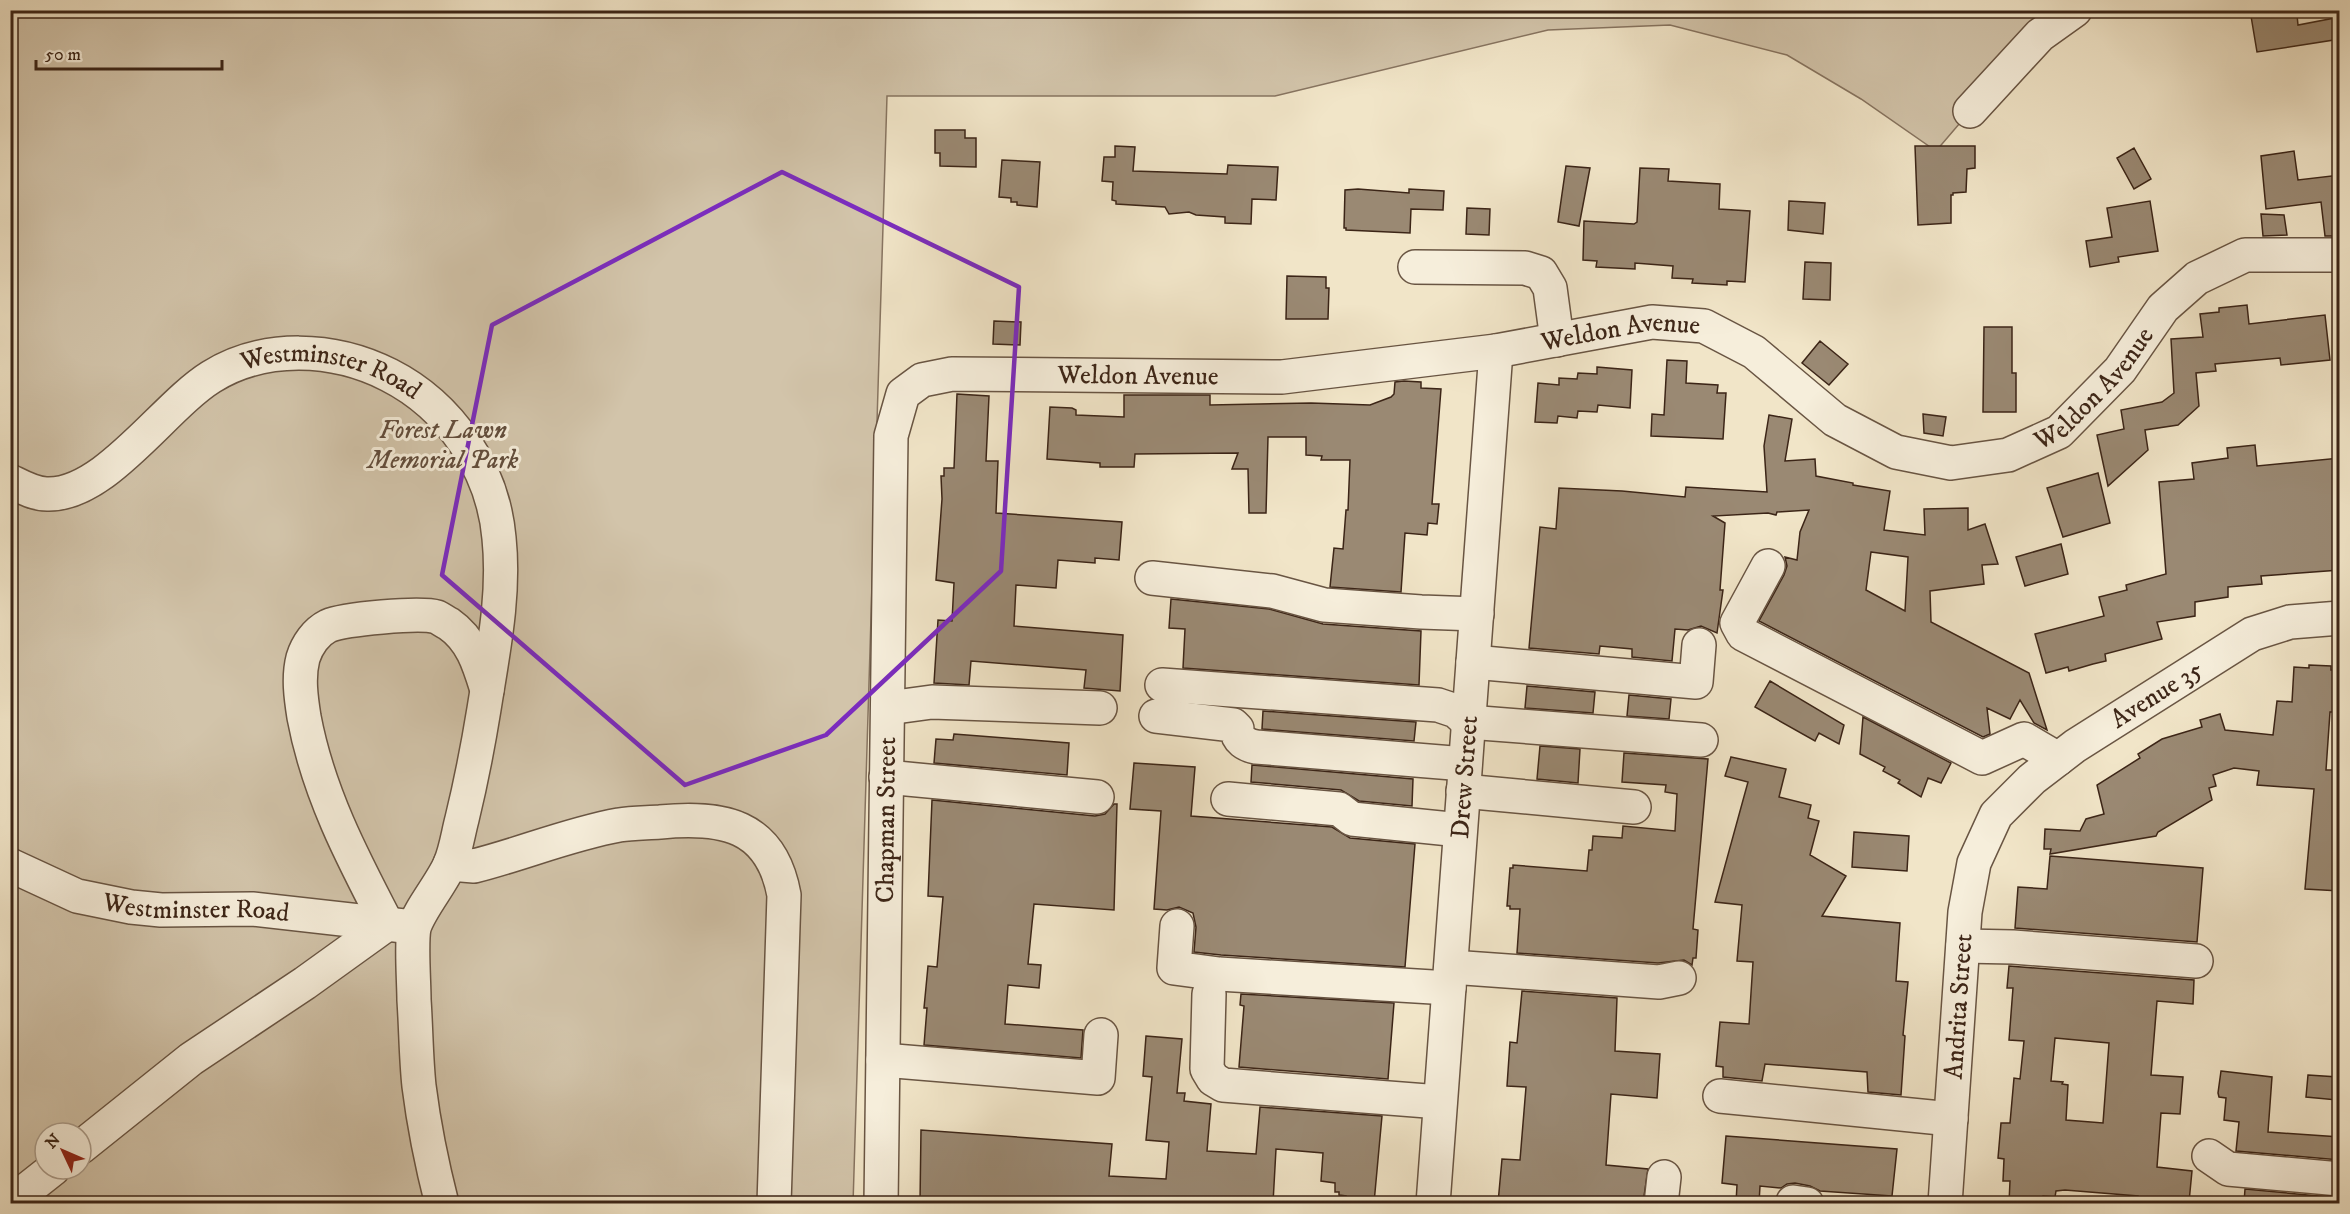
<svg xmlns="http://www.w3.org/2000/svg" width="2350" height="1214" font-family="'IM FELL DW Pica',serif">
<rect width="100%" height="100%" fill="#f1e5c8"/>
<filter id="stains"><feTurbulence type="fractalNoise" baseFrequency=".00333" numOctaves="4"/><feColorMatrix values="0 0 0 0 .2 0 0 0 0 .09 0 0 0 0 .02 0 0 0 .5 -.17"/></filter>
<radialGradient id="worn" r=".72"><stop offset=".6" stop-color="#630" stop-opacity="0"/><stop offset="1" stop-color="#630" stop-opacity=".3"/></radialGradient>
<path fill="#d2c4aa" stroke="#877460" stroke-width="1.5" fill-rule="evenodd" d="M 10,11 L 2077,11 L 2013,61 L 1936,151 L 1861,99 L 1787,55 L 1670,25 L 1548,30 L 1275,96 L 887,96 L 853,1204 L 11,1203 ZM 45,1133 L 81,1133 L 81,1169 L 45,1169 Z"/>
<path fill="#9a8973" stroke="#3c2517" stroke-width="1.5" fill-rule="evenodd" d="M 2250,10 L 2285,10 L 2286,17 L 2297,15 L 2298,25 L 2340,17 L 2340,39 L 2257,52 Z
M 935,130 L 965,130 L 965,138 L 976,138 L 976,167 L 940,166 L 940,153 L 935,153 Z
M 1115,146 L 1135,147 L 1133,171 L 1227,174 L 1228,165 L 1278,167 L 1276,200 L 1252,199 L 1251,224 L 1225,223 L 1225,217 L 1196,215 L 1189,212 L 1169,214 L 1165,207 L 1116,204 L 1116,201 L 1112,200 L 1113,182 L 1102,181 L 1104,157 L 1115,157 Z
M 1915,146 L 1975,146 L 1975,168 L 1967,169 L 1966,192 L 1953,193 L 1953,195 L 1951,195 L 1951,223 L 1918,225 Z
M 2134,148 L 2151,179 L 2134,189 L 2117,158 Z
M 2294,151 L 2298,180 L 2340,175 L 2340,236 L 2325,236 L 2321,202 L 2266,209 L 2261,156 Z
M 1002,160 L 1040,162 L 1037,207 L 1017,205 L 1017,202 L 1011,202 L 1011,198 L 999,197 Z
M 1566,166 L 1590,168 L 1579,226 L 1558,222 Z
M 1640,168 L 1669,169 L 1668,181 L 1720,184 L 1719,209 L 1750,211 L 1745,282 L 1727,281 L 1727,285 L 1692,283 L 1693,279 L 1672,278 L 1673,266 L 1635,263 L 1635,269 L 1596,267 L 1597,261 L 1583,260 L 1584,221 L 1634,224 L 1637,222 Z
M 1358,189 L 1409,193 L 1409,189 L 1444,191 L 1443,210 L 1411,209 L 1410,233 L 1346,230 L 1346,228 L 1344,228 L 1345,190 Z
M 1789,201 L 1825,203 L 1823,234 L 1788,230 Z
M 2150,201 L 2158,251 L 2118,257 L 2119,262 L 2090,267 L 2086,241 L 2112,237 L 2107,208 Z
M 1467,208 L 1490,209 L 1489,235 L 1466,234 Z
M 2261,214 L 2284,215 L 2287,235 L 2263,236 Z
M 1805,262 L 1831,263 L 1830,300 L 1803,299 Z
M 1287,276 L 1326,277 L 1326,288 L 1329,288 L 1328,319 L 1286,319 Z
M 2247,305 L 2249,324 L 2325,315 L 2330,360 L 2281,365 L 2280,358 L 2215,364 L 2216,371 L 2196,373 L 2199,406 L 2178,425 L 2145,430 L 2148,450 L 2108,486 L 2097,435 L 2124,429 L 2121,410 L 2162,402 L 2174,393 L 2171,339 L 2203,337 L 2200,314 L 2219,312 L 2219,308 Z
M 994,321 L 1021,322 L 1020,345 L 993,344 Z
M 1984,327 L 2012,327 L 2012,373 L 2016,373 L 2016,412 L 1983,412 Z
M 1820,341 L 1848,364 L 1829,385 L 1802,363 Z
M 1667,360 L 1687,361 L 1686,383 L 1718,385 L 1717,393 L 1726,393 L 1723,439 L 1651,436 L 1652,414 L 1664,415 Z
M 1597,367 L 1632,370 L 1630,408 L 1598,405 L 1597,412 L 1578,411 L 1577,418 L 1558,416 L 1557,423 L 1535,422 L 1538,383 L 1559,385 L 1559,378 L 1577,379 L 1578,373 L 1597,374 Z
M 1404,381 L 1421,382 L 1421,388 L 1441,389 L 1432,504 L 1439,504 L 1437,524 L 1428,523 L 1427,535 L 1405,533 L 1401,592 L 1330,587 L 1334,548 L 1343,549 L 1346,510 L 1348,510 L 1350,460 L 1321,460 L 1322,456 L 1306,455 L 1306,437 L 1268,437 L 1266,513 L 1249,513 L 1248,469 L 1232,469 L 1238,453 L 1135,454 L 1134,467 L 1100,467 L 1100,463 L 1047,459 L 1050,407 L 1072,408 L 1076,410 L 1076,415 L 1124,417 L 1124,395 L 1210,395 L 1210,405 L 1311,403 L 1370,405 L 1391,397 L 1394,394 L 1395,382 Z
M 957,394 L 989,396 L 986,461 L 998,461 L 996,513 L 1122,522 L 1119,560 L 1095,558 L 1095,563 L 1058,560 L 1056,588 L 1016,585 L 1014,626 L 1123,635 L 1120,691 L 1084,688 L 1086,670 L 971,661 L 969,685 L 934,683 L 938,620 L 952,621 L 954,583 L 936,580 L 942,499 L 941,476 L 944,476 L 944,468 L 954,468 Z
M 1923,414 L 1946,417 L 1943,436 L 1924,433 Z
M 1769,415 L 1792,419 L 1785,461 L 1815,459 L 1816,476 L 1853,483 L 1853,485 L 1890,491 L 1884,530 L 1925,535 L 1924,509 L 1968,508 L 1968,530 L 1985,524 L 1998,564 L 1982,565 L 1984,584 L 1930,591 L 1931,622 L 2029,673 L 2047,730 L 2034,723 L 2020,700 L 2010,719 L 1987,708 L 1990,734 L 1983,737 L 1759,621 L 1784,575 L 1787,566 L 1785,557 L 1797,560 L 1800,532 L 1809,510 L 1777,512 L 1776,515 L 1768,513 L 1713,516 L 1725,523 L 1720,590 L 1723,590 L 1717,633 L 1701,626 L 1688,630 L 1675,629 L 1672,661 L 1632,657 L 1632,649 L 1600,646 L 1599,654 L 1529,648 L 1540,527 L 1556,529 L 1559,488 L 1622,491 L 1685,497 L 1686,487 L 1767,492 L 1764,446 ZM 1871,552 L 1908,557 L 1905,611 L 1866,590 Z
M 2255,445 L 2257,466 L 2340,458 L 2340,570 L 2261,576 L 2262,584 L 2228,587 L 2228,597 L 2195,602 L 2195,616 L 2157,622 L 2162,639 L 2105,654 L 2106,661 L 2093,664 L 2069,671 L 2068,667 L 2046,673 L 2035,634 L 2104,616 L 2099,597 L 2127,590 L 2126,585 L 2166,574 L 2159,482 L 2194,479 L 2192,463 L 2228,458 L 2227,448 Z
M 2098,473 L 2110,523 L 2063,537 L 2047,488 Z
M 2061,544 L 2068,574 L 2025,586 L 2016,557 Z
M 1171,599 L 1269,609 L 1323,624 L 1421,631 L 1419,685 L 1183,668 L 1185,629 L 1169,628 Z
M 2309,665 L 2331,666 L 2331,670 L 2337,670 L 2334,712 L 2330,712 L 2326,770 L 2338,770 L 2336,798 L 2340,798 L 2340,891 L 2305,889 L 2314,789 L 2257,785 L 2259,771 L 2234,768 L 2213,775 L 2216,786 L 2209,788 L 2212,800 L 2158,832 L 2156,836 L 2050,854 L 2051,849 L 2044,849 L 2045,829 L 2080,831 L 2086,819 L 2104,814 L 2097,785 L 2140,758 L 2138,754 L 2162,739 L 2202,727 L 2200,720 L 2220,714 L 2225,730 L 2273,735 L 2277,701 L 2292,702 L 2294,667 L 2309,668 Z
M 1770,681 L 1844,725 L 1839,744 L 1819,733 L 1815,741 L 1755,707 Z
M 1527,686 L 1595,692 L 1593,713 L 1525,708 Z
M 1629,695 L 1671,699 L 1669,719 L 1627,716 Z
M 1263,711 L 1416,722 L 1414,741 L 1262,729 Z
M 1863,717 L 1951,763 L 1941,783 L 1928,778 L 1921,797 L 1898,783 L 1900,780 L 1883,771 L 1885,767 L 1860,754 Z
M 954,734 L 1069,743 L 1067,775 L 934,763 L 936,739 L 953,740 Z
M 1540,746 L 1580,749 L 1578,783 L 1537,779 Z
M 1624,753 L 1708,759 L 1693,929 L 1698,930 L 1696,958 L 1693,958 L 1692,965 L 1684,960 L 1658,963 L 1517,953 L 1520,909 L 1510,909 L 1510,906 L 1507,906 L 1510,868 L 1513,868 L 1513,865 L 1587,871 L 1589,850 L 1592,850 L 1593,836 L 1622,838 L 1623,826 L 1675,831 L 1677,794 L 1665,792 L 1666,785 L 1622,782 Z
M 1731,757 L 1786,769 L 1779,797 L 1811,805 L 1808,818 L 1819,821 L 1810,855 L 1846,876 L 1822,916 L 1900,923 L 1896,981 L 1908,982 L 1903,1035 L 1905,1036 L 1901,1095 L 1868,1092 L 1867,1072 L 1765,1064 L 1762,1081 L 1723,1077 L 1723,1067 L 1716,1066 L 1720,1022 L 1749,1024 L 1753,962 L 1737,961 L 1742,905 L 1715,902 L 1748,782 L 1725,776 Z
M 1134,763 L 1195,767 L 1191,816 L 1332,827 L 1350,838 L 1415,844 L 1405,967 L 1221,955 L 1194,952 L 1196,927 L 1193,913 L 1179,907 L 1167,910 L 1154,909 L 1161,811 L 1130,809 Z
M 1252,765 L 1413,779 L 1412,806 L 1359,801 L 1341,790 L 1251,782 Z
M 932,800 L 1095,816 L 1105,814 L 1114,804 L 1117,804 L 1114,910 L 1034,904 L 1028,964 L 1041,965 L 1039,988 L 1008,985 L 1005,1024 L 1083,1030 L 1081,1058 L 924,1045 L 927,1008 L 924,1008 L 928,966 L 937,967 L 943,897 L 928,896 Z
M 1854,832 L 1909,836 L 1907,871 L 1852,867 Z
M 2050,856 L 2203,868 L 2197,942 L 2015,928 L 2018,887 L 2047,889 Z
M 2009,966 L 2194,980 L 2193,1004 L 2157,1001 L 2151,1075 L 2183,1077 L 2180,1114 L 2161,1113 L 2157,1167 L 2192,1171 L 2189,1202 L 2138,1203 L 2138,1196 L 2065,1190 L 2056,1191 L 2055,1197 L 2043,1196 L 2042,1203 L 2009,1203 L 2010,1181 L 2003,1181 L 2004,1159 L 1998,1158 L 2001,1123 L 2010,1123 L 2014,1078 L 2020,1079 L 2024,1041 L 2009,1040 L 2013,988 L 2007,988 ZM 2055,1038 L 2109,1043 L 2103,1123 L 2066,1120 L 2068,1085 L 2062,1084 L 2063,1082 L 2051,1081 Z
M 1522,991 L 1617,998 L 1615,1051 L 1660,1054 L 1657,1098 L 1611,1094 L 1606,1165 L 1648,1169 L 1643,1203 L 1498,1203 L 1502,1159 L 1520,1160 L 1526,1087 L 1507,1086 L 1510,1042 L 1517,1043 Z
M 1241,994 L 1394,1003 L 1388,1079 L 1239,1067 L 1244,1006 L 1240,1005 Z
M 1146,1036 L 1182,1039 L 1177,1093 L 1185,1093 L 1184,1101 L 1211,1104 L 1207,1151 L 1256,1154 L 1260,1107 L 1382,1116 L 1374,1203 L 1345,1202 L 1346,1196 L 1339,1195 L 1339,1192 L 1335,1192 L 1335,1183 L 1321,1181 L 1323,1153 L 1276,1149 L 1273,1203 L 1224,1203 L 1224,1201 L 1184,1198 L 1184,1203 L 920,1203 L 921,1130 L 1112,1144 L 1109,1176 L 1166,1179 L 1169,1142 L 1146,1140 L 1152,1077 L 1143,1076 Z
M 2221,1071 L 2272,1077 L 2268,1132 L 2340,1137 L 2340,1160 L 2236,1151 L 2239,1122 L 2224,1120 L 2226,1098 L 2219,1097 L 2218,1093 Z
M 2308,1075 L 2338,1077 L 2337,1100 L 2306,1097 Z
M 1726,1136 L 1897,1149 L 1892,1196 L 1820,1191 L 1810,1186 L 1795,1183 L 1787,1184 L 1781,1188 L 1760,1186 L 1759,1203 L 1736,1203 L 1737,1185 L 1722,1183 Z
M 2245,1189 L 2340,1198 L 2340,1203 L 2244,1203 Z"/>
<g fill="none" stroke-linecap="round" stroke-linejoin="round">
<g stroke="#695543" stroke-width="36">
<g id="minor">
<path d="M 1970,111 L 2040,35 L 2075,10"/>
<path d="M 1415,267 L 1525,268 L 1541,273 L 1550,288 L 1557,340"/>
<path id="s1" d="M 10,481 C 22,487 34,494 47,494 C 105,496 163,407 211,377 C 264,344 334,347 389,375 C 450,406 493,469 499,538 C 505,595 493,652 484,709 C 478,746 471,782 462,819 C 458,834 456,850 450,864 C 442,883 419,910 414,928 C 411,943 414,983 414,1000 C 416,1029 416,1058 419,1086 C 424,1126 432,1165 442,1204"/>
<path d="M 1768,566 L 1737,623 L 1743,634 L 1982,758 L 2024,739 L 2058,759"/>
<path d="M 1152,578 L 1272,591 L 1324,605 L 1421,612 L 1477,614"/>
<path d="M 1473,662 L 1696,682 L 1699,645"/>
<path d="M 1162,685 L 1438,705 L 1456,711 L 1468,722 L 1701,740"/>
<path d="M 888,708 L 932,702 L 1100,708"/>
<path d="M 1156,716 L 1233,725 L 1237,729 C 1237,740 1246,745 1256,747 L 1465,764"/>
<path d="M 886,777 L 1097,797"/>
<path d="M 1463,791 L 1634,807"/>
<path d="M 1228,799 L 1339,809 L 1352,819 L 1460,830"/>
<path d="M 450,864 L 474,866 C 522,854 569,834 619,825 C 632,823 646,823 660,822 C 722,816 771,824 784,895 L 774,1204"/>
<path id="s2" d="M 10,865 L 77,896 L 131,907 L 161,910 L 252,909 L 404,926"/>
<path d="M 387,924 C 352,857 318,792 304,717 C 301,698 298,677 303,658 C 307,645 316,632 328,626 C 344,619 420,612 437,617 C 441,619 445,622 449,624 C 472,640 479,664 487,690"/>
<path d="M 1177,926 L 1174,968 L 1219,974 L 1449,988"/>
<path d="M 1963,946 L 2013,947 L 2196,961"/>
<path d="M 1451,967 L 1659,982 L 1679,978"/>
<path d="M 1209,994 L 1207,1069 L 1213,1079 L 1223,1085 L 1440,1102"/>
<path d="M 883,1060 L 1098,1078 L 1101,1035"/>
<path d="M 1720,1096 L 1951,1119"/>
<path d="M 81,1147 L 191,1059 L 305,983 L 387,924"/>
<path d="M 2209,1156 L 2228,1169 L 2340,1179"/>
<path d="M 1793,1202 L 1807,1204"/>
<path d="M 10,1203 L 53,1169"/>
<path id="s3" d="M 881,1204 L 891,436 L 903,394 L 922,380 L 952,374 L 1282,377 L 1496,351 L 1652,322 L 1704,326 L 1754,352 L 1835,420 L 1896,452 L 1951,463 L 2008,455 L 2059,432 L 2120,370 L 2163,308 L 2197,278 L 2245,255 L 2340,255"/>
<path id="s4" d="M 1433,1204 L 1496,351"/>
<path d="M 1661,1204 L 1664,1177"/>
<path id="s5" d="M 1945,1204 L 1965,912 L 1974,863 L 1996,815 L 2032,779 L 2075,746 L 2252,634 L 2290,622 L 2340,618"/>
</g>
</g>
<use href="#minor" stroke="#f6eedb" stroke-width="33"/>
</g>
<path fill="none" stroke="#7b2cbf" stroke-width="4.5" stroke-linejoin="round" d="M 782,172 L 1019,287 L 1001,571 L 826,735 L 685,785 L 442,575 L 492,325 Z"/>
<g text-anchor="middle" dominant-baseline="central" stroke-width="6" stroke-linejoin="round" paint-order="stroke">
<g font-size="26" fill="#3c2517" stroke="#f6eedb">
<text stroke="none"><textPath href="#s3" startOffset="1538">Weldon Avenue</textPath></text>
<text stroke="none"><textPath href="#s3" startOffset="1052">Weldon Avenue</textPath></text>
<text stroke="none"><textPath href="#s3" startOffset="2078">Weldon Avenue</textPath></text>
<text stroke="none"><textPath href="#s1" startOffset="372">Westminster Road</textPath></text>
<text stroke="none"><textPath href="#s5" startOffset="597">Avenue 35</textPath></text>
<text stroke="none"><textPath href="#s4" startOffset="428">Drew Street</textPath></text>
<text stroke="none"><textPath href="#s3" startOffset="384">Chapman Street</textPath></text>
<text stroke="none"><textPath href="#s2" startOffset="194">Westminster Road</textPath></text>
<text stroke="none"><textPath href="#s5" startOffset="198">Andrita Street</textPath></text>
</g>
<g font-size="26" font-style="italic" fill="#624d3c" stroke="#f6eedb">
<text x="443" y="430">Forest Lawn<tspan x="443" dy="30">Memorial Park</tspan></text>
</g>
</g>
<rect width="2350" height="1214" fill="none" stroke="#f1e5c8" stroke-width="36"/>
<rect x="12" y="12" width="2326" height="1190" fill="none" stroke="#3c2517" stroke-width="3"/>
<rect x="18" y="18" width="2314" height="1178" fill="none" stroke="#3c2517" stroke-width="1.5"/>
<g transform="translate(63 1151) rotate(314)"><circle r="28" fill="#f6eedb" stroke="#ac9e8d" stroke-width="1.5"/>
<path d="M0-4.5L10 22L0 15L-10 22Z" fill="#8f2418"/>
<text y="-9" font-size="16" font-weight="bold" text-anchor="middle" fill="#3c2517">N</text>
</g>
<path d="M36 60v9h186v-9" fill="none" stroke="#3c2517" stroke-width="3"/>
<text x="45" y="60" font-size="18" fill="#3c2517" stroke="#f6eedb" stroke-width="4.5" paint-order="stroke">50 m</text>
<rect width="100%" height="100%" filter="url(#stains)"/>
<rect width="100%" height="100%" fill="url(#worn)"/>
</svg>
